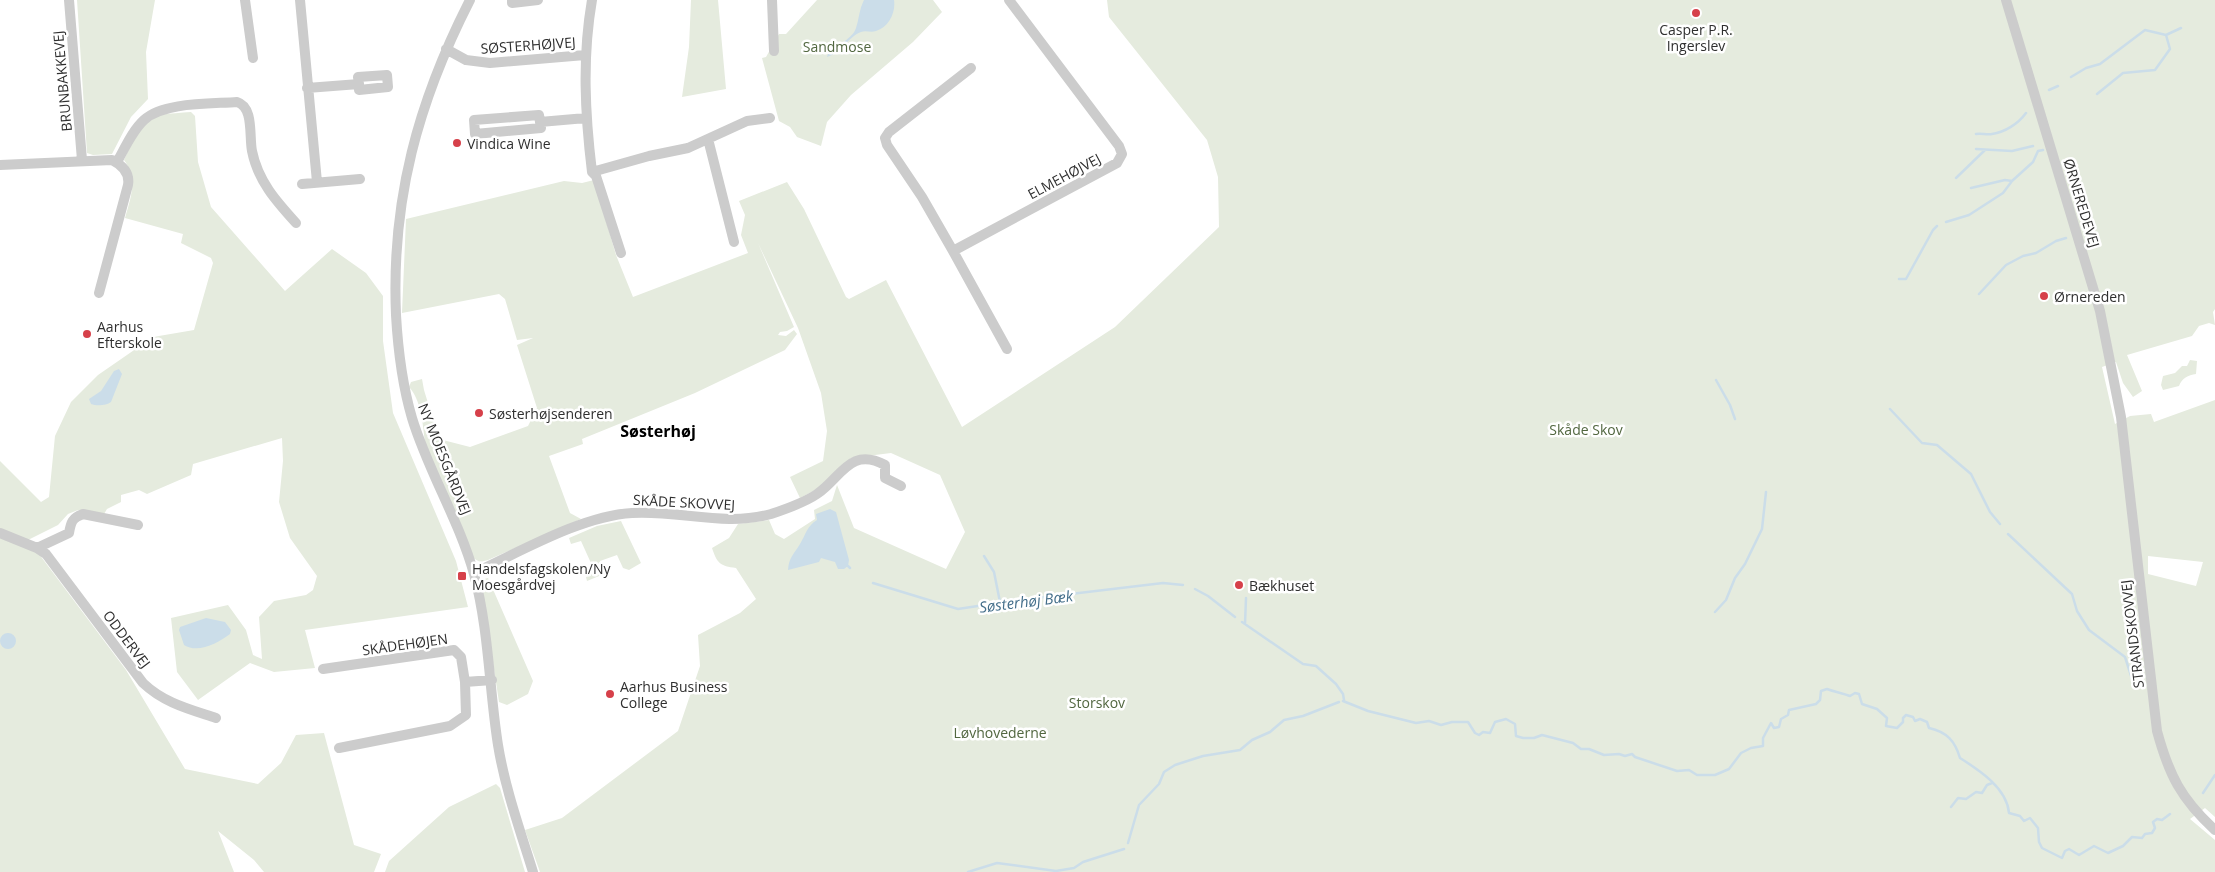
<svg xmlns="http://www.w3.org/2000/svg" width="2215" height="872" font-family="'Open Sans',sans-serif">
<rect width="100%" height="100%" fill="#fff"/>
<path fill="#e5ebde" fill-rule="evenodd" d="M 77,0 L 155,0 L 146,52 L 148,99 L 131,117 L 112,154 L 93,155 L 87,153 Z
M 691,0 L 718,0 L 726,89 L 682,97 L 689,47 Z
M 817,0 L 933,0 L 942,12 L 913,42 L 851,95 L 827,122 L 821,146 L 797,137 L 790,127 L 779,121 L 762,58 L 766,57 L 779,34 L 786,34 Z
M 1107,0 L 2215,0 L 2215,309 L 2213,312 L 2215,325 L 2209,323 L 2199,326 L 2192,336 L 2127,355 L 2142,391 L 2133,397 L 2123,383 L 2116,362 L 2102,367 L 2115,424 L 2130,416 L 2151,414 L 2154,422 L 2215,400 L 2215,817 L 2205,808 L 2190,819 L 2215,840 L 2215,872 L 540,872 L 525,830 L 562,818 L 678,731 L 700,666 L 698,635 L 740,613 L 756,599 L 736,568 C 720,566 717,563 712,548 L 729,538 L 738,524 L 769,520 L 775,534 L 784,539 L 815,519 L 814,510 L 832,501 L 837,485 L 854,528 L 946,569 L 965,532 L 940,475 L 891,453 L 851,458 L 819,488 L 800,498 L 790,477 L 823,461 L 827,431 L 821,393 L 798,328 L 758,243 L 794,327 L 787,331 L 780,332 L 778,335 L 786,336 L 794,330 L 797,334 L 785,350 L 695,393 L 582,439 L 583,444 L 549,456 L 570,513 L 581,519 L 488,560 L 480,562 L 473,558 L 425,442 C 423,426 421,399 409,387 L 411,382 L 422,379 L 424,390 L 439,439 L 470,447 L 528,426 L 537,408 L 517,345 L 533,338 L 517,340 L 505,299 L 499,294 L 402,313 L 406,219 L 564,181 L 582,183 L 594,180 L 616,255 L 633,297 L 748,253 L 741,235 L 745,215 L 739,201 L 787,182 L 804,209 L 846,297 L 849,299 L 886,280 L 962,427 L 1115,327 L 1219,227 L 1218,177 L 1207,140 L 1109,17 ZM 2148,556 L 2203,562 L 2196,586 L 2148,574 Z
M 191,112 L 195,116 L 198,162 L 211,207 L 285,291 L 332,249 L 366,273 L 383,296 L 383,341 L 393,413 L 456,561 L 468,607 L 305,630 L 315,668 L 274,672 L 250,663 L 198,700 L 177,672 L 171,618 L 228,605 L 246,630 L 253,655 L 262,659 L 259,617 L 274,601 L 306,595 L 313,590 L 317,576 L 290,538 L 279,502 L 283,461 L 282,438 L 193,464 L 191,475 L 147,494 L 139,490 L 121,495 L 121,502 L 107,509 L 104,514 L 78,510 L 68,514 L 58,525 L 28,540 L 0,529 L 0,461 L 41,502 L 49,497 L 55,436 L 71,402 L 98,375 L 153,337 L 194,330 L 213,263 L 211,258 L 181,243 L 183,234 L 125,218 C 131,197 138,179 124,160 C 131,145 142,120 160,115 C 170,113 181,113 191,112 Z
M 2190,360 L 2197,361 L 2196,374 C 2188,375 2182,378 2179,386 L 2163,390 L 2161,385 L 2163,376 L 2175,373 L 2182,366 L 2187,366 Z
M 621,521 L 641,563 L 629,570 L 623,568 L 617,555 L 600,561 L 604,574 L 587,581 L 586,577 L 595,572 L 581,541 L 571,544 L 569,538 L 597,526 Z
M 0,537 L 36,550 L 126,670 L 185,769 L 258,784 L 281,763 L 296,735 L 324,733 L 354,845 L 381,854 L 374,872 L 264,872 L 254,860 L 218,831 L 234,872 L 0,872 Z
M 488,578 L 533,681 L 528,694 L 507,705 L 499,702 L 481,584 L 484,579 Z
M 496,784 L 500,788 L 525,872 L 385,872 L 389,861 L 449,807 Z"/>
<path fill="#cbdde9" d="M 864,0 L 894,0 C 896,12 889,27 876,31 C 871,33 866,30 861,32 C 848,37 841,53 827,57 L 829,51 C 837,46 853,38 856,28 C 859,19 859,10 864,0 Z
M 119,369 L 122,374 L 111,402 C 106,406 96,406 91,404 L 89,399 L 101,391 L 114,371 Z
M 830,509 L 836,512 L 849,560 L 848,566 L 844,569 L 838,569 L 835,562 L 821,558 L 819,562 L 788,570 C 789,557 794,554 800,544 C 806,534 807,526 817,520 L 816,514 Z
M 206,618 L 225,622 L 231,630 L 230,634 C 218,643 198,654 184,645 L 179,630 L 180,627 Z
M0 641a8 8 0 1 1 16 0a8 8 0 1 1-16 0Z"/>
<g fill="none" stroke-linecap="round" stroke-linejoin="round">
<path stroke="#cbdde9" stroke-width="2.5" d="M 2071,77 L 2086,68 L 2100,64 L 2145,30 L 2166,35
M 2049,90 L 2058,86
M 2097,94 L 2123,73 L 2155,70 L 2170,49 L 2166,35 L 2181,28
M 1976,134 C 1981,133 1987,135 1992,134 C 2005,132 2018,124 2026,113
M 1976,149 L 2012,151 L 2033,146
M 1956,178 L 1985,150
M 1971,188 L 2005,180 L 2012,181
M 1946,222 L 1969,215 L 2003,193 L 2012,181 L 2033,162 L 2038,151 L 2043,150
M 1899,279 L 1906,279 L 1933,230 L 1937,226
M 1979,294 L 2006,265 L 2023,256 L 2036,253 L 2056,241 L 2066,238
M 1716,380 L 1730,405 L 1735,419
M 1890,409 L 1922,443 L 1937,445 L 1971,474 L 1990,512 L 2000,524
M 2008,534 L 2072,594 L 2077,611 L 2089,630 L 2125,657 L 2135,688
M 984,556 L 994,572 L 1000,602
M 848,566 L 850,568
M 873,583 L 958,609 L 1004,602 L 1163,583 L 1183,585
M 1195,589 L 1208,596 L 1235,617
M 1715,612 L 1726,600 L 1735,578 L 1745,564 L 1762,529 L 1766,492
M 1242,622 L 1303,664 L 1316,666 L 1336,684 L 1343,694 L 1344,700
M 1245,624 L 1246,598
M 1343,701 L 1368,711 L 1416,723 L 1429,721 L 1441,725 L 1452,722 L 1468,722 L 1475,733 L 1479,735 L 1483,732 L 1490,733 L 1495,722 L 1506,719 L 1515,724 L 1516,736 L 1523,738 L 1534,738 L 1542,735 L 1573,743 L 1581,749 L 1589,749 L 1604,755 L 1619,754 L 1625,756 L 1632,754 L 1635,757 L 1677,771 L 1689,770 L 1697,775 L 1715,775 L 1729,769 L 1741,753 L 1751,748 L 1763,746 L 1763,738 L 1771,723 L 1774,728 L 1779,727 L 1781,719 L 1788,715 L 1789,710 L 1816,704 L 1820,700 L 1821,691 L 1827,689 C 1835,692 1842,693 1850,696 L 1855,693 L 1859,694 L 1862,704 L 1877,709 L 1887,718 L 1886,726 L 1897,728 L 1903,722 L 1903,718 L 1906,715 L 1913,717 L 1915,721 L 1920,719 L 1927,722 L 1929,728 C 1947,732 1955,741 1960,758 C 1979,770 2007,788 2009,813 L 2020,816 L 2024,821 L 2030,818 L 2038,828 L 2039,842 L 2042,848 L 2062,858 L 2065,851 L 2069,849 L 2079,855 L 2094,846 L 2108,853 L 2123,846 L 2132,837 L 2142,838 L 2145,834 L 2152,833 L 2155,828 L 2153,822 L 2157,819 L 2162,820 L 2170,814
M 2203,793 L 2215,775
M 1951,807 L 1958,798 L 1966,799 L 1976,792 L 1982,793 L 1987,785 L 1992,783
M 1128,843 L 1139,805 L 1159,784 L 1164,772 L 1175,765 L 1203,756 L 1240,750 L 1252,740 L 1270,732 L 1284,720 L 1303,716 L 1339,702
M 968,872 L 997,863 L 1056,871 L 1074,868 L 1083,862 L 1124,849"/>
<path stroke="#ccc" stroke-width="10" d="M 69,0 L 82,160
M 245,0 L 253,58
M 300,0 L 317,182
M 470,0 C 418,102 391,200 396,315 C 398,350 402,384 412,418 C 428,471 459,520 474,574 C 489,630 489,688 498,745 C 505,788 520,830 533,872
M 512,0 L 512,3 L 538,0
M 592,0 C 582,58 585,114 592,172 L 649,156 L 688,148 L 747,121 L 770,118
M 772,0 L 774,51
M 2006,0 L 2100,311 L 2121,417 L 2157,731 C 2169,775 2181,799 2215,830
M 446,49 L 466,60 L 490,63 L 585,55
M 971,68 L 889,132 L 885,138 L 887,145 L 922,197 L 953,251 L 1117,163 L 1122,154 L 1119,146 L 1009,0
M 307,88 L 359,84 L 359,90 L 388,87 L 387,75 L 358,77 L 359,84
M 540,122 L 541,128 L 475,134 L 474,120 L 539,115 L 540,122 L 586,118
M 708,139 L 734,242
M 117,162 C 125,148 132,131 144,120 C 163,102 211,104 237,102 C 254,107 249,136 252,151 C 258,181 276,201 296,223
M 0,165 L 112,160 C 122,165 130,173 128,185 L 99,293
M 592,172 L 596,176 L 621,253
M 302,184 L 360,179
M 953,251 L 1007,349
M 0,533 L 37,548 L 46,554 L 143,683 C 164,703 189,709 216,718
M 37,548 L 69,533 C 71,522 72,518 83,514 L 138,525
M 474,573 C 520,552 581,516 632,513 C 679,510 725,527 771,514 C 786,509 804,503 817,494 C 841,478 850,446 885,465 L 885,478 L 901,486
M 323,669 L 454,650 L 461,657 L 465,682 L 492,680
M 339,748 L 450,726 L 466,715 L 465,682"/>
</g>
<g fill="#d6404a" stroke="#fff" stroke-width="2">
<circle cx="1696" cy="13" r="5"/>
<circle cx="457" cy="143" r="5"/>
<circle cx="2044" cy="296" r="5"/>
<circle cx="87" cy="334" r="5"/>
<circle cx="479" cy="413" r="5"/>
<rect x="457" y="571" width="10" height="10" rx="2.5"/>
<circle cx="1239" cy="585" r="5"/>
<circle cx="610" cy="694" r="5"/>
</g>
<g text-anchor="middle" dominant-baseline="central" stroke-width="5" stroke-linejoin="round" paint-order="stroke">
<g font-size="14" fill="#2f2f2f" stroke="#fff" text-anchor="start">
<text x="1696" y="29" text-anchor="middle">Casper P.R.<tspan x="1696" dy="16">Ingerslev</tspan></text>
<text x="467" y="143">Vindica Wine</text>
<text x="2054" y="296">Ørnereden</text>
<text x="97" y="326">Aarhus<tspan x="97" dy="16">Efterskole</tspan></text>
<text x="489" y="413">Søsterhøjsenderen</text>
<text x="472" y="568">Handelsfagskolen/Ny<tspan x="472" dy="16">Moesgårdvej</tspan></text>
<text x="1249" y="585">Bækhuset</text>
<text x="620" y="686">Aarhus Business<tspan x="620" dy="16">College</tspan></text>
</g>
<g font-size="14" fill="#2f2f2f" stroke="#fff">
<text transform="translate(528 45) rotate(-4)">SØSTERHØJVEJ</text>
<text transform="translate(62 81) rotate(-95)">BRUNBAKKEVEJ</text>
<text transform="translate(1064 176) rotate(-28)">ELMEHØJVEJ</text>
<text transform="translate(2082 203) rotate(73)">ØRNEREDEVEJ</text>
<text transform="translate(445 459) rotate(68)">NY MOESGÅRDVEJ</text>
<text transform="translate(684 502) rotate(3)">SKÅDE SKOVVEJ</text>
<text transform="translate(2132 634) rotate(-97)">STRANDSKOVVEJ</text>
<text transform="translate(127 639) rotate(53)">ODDERVEJ</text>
<text transform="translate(405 644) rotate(-8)">SKÅDEHØJEN</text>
</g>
<g font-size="14" fill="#526740" stroke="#fff">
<text x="837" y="46">Sandmose</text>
<text x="1586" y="429">Skåde Skov</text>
<text x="1097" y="702">Storskov</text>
<text x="1000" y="732">Løvhovederne</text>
</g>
<g font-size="15" font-style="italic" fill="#436e8a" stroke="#fff">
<text transform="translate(1026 601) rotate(-7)">Søsterhøj Bæk</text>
</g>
<g font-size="16" font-weight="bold" fill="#000" stroke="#fff">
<text x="658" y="431">Søsterhøj</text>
</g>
</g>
</svg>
